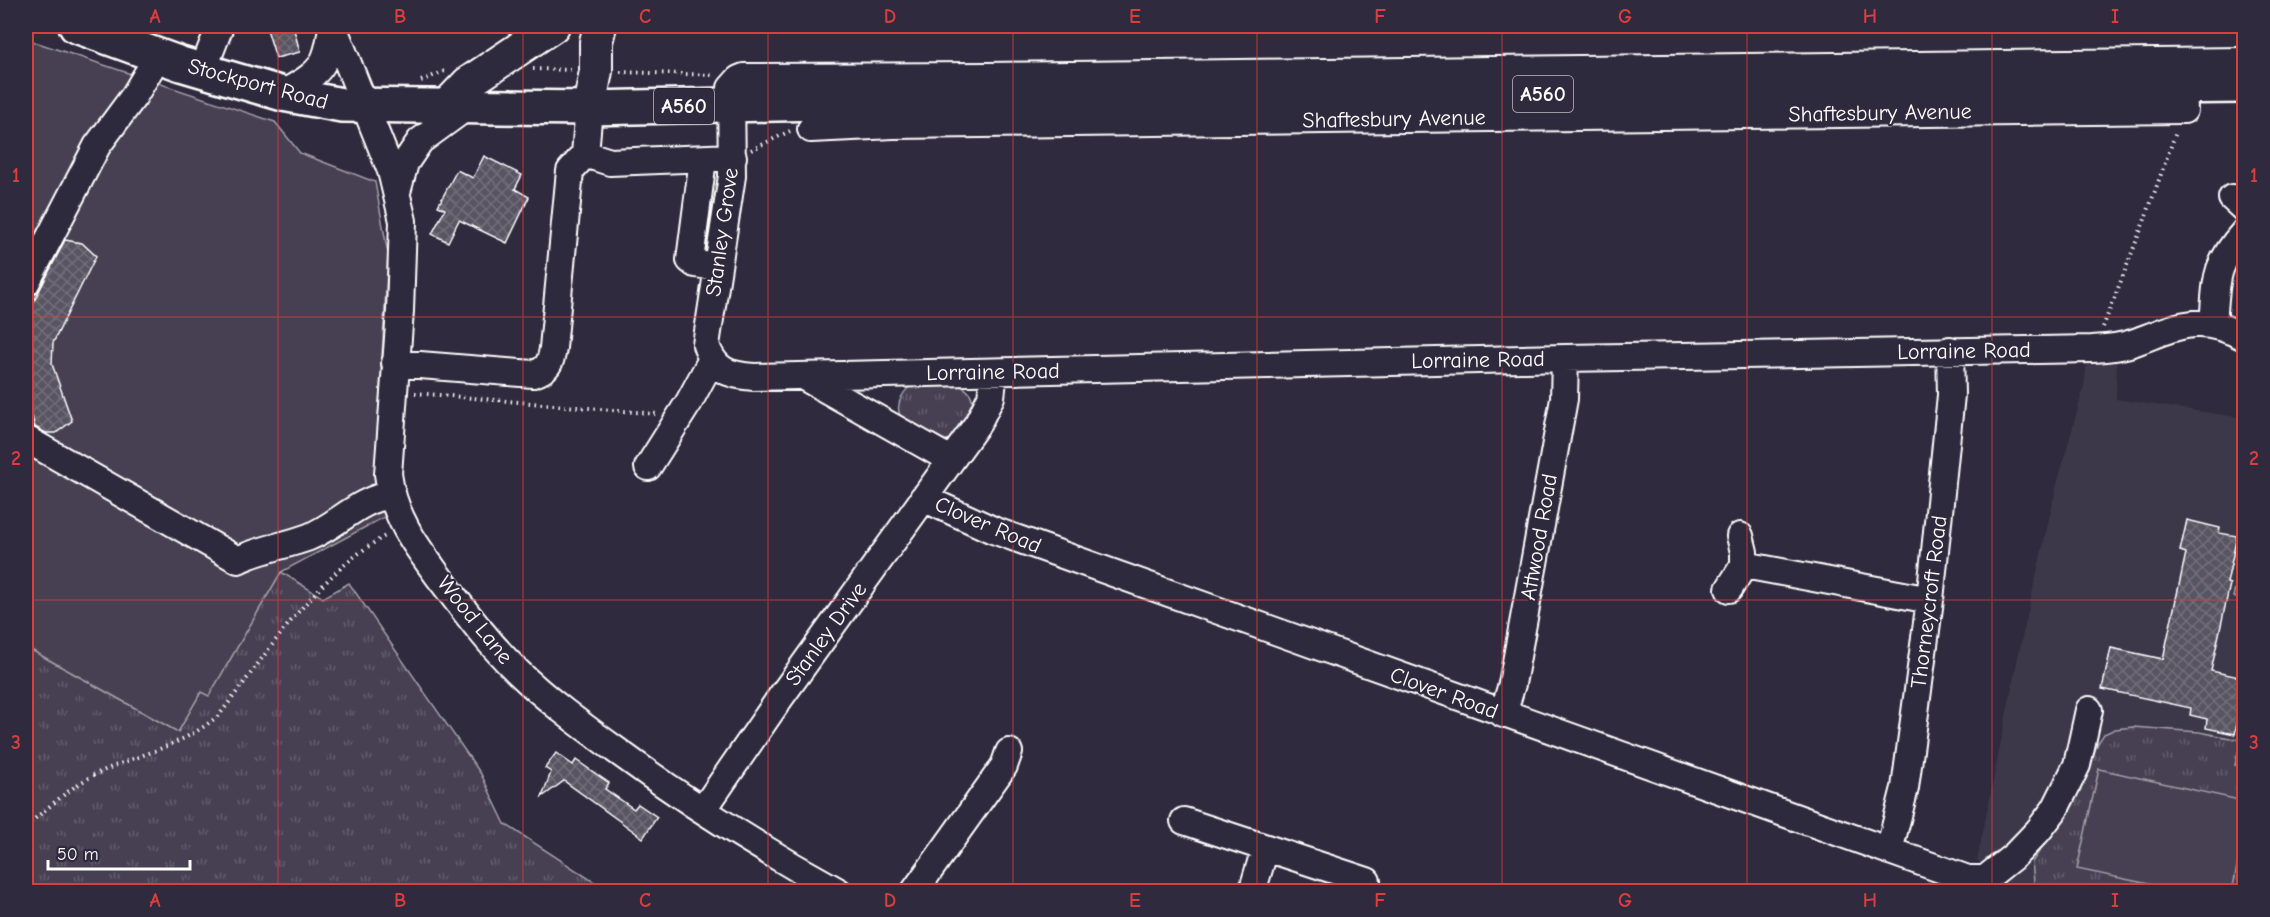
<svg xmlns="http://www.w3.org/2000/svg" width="2270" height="917" font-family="'Comic Neue',sans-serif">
<defs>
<pattern id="grass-tufts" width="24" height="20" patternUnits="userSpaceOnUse" patternTransform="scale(1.5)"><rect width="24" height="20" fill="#464152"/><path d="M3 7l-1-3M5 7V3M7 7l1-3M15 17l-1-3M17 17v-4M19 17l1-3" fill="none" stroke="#625e6c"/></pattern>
<pattern id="building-cross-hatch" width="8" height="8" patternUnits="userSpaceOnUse" patternTransform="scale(1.5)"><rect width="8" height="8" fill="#595564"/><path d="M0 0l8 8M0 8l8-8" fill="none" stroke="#726e7b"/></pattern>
</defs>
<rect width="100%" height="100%" fill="#2f2a3d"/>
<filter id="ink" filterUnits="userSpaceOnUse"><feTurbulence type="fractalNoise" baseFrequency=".0167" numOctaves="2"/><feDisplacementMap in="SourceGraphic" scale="12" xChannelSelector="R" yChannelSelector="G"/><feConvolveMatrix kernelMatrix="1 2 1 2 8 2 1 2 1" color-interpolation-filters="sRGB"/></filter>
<g filter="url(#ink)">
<path fill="#3c3749" d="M 2117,359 L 2116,399 L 2244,418 L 2244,891 L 1984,891 L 1992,866 L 1977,861 L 2020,647 L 2056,488 L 2084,386 L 2087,360 Z"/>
<path fill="url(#grass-tufts)" stroke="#a2a0a8" stroke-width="1.5" d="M 953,383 C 989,394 966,420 953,439 C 940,442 932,436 922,431 C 917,428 909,426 905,422 C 892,410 901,393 912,385 Z
M 281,572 L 323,598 L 349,583 L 481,774 L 505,824 L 608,891 L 26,891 L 26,647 L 178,732 L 201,692 L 209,695 Z
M 2133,727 L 2199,732 L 2241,740 L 2235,765 L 2244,768 L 2244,891 L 2035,891 L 2032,862 L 2077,796 L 2098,743 L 2104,734 L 2115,729 Z"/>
<path fill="#464152" stroke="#a2a0a8" stroke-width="1.5" d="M 26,39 L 275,122 L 300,153 L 375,182 L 388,254 L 376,456 L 376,473 L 386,516 L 281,572 L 209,696 L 201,692 L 178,732 L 26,647 Z
M 2240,566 L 2244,567 L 2244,600 L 2233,597 Z
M 2099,769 L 2244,801 L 2244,833 L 2232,891 L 2182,891 L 2077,869 Z"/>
<path fill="url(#building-cross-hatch)" stroke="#fff" stroke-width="1.5" d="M 266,26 L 293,26 L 300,52 L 276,58 Z
M 484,156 L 522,175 L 515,189 L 529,197 L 507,243 L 459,220 L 448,242 L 432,234 L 445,209 L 438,206 L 457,170 L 473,178 Z
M 65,240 L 82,243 L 96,256 L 53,343 L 52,364 L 72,421 L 56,433 L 46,433 L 35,427 L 26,398 L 26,317 Z
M 2187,520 L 2220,528 L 2219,533 L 2237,536 L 2227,583 L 2230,584 L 2211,671 L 2244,678 L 2244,689 L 2235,734 L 2206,728 L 2207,719 L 2190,715 L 2191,708 L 2102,689 L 2111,648 L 2163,659 L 2186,553 L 2180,551 Z
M 556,753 L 573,765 L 576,760 L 609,783 L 605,789 L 634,809 L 638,804 L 657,817 L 643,838 L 564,781 L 542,797 L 551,772 L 545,768 Z"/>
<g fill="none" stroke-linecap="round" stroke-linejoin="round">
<g stroke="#fff" stroke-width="30">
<path id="minor" d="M 333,26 L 391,171 L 403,221 L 400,311 L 388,474 C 394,518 416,546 442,581 C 466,613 489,644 518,672 C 547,700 580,724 613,748 C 685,801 761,849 839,892
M 2244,61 L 987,76 L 744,77 L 739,79 L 731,88 L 732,176 L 706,345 C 715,371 728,375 754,377 L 1565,358 L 2092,349 C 2108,348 2123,347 2138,341 C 2180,325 2201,314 2244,337
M 203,70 L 220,26
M 283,94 C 319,72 327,70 332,26
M 589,108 L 585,154 L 610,162 L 733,157
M 811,129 L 893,125 L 2184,110 L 2183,86
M 703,159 L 690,260 L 695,264 L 718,267
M 397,192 L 405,163 L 420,141 L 468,106
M 2232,198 L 2244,209
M 26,283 L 97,146 L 134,96 L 158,56
M 2213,324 C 2217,280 2213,267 2244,232
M 395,363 L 533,374 C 547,370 551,363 553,348 L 570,171 L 585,154
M 802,376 L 951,460
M 26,439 L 238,560 C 260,549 285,546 309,537 C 338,525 359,499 391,495
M 648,467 L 689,402 L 712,359
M 923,498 L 993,530 L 1968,879 L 1985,879 L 2015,855 L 2038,831 L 2055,809 L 2077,765 L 2089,710
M 1744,565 L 1930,600
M 1729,589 L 1744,565 L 1744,552 L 1740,536
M 1503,714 L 1512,684 L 1564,399 L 1565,358
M 703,810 L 780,698 L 978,423 L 991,397 L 994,372
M 1184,821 L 1367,881
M 1889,851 L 1905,788 L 1930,600 L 1951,395 L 1950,350
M 914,892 L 1004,766 L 1009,752
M 1252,892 L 1265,849"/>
</g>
<g stroke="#fff" stroke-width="36">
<path id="major" d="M 447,105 L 468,83 L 553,26
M 589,108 L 596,71 L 596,42 L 600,26"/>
</g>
<g stroke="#fff" stroke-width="38">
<path id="highway" d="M 76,26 L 181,64 L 283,94 L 342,105 L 589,108 L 868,102 L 2244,86"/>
</g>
<path stroke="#fff" stroke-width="4" stroke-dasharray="1.5 4.5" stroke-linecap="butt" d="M 533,69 L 573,70
M 620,72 L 714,75
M 421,81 L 445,71
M 751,150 L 790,131
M 2103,327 L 2145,219 L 2176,132
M 415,393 L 658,414
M 26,826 C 47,809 68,789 92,776 C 136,754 182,748 220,714 C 268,653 317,573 387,535"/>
<use href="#minor" stroke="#2f2a3d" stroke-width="26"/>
<use href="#major" stroke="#2f2a3d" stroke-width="32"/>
<use href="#highway" stroke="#2f2a3d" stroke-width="33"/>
</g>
</g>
<path fill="none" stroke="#da3e3e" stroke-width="1.5" stroke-opacity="0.55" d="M 278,26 L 278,892M 523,26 L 523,892M 768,26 L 768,892M 1013,26 L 1013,892M 1257,26 L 1257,892M 1502,26 L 1502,892M 1747,26 L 1747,892M 1992,26 L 1992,892M 26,317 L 2244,317M 26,600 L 2244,600"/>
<g text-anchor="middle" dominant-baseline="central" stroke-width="4.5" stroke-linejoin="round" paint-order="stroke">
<g fill="#2f2a3d" stroke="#c1bfc5" stroke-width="1.5">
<rect x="1513" y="76" width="60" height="36" rx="4.5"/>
<rect x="654" y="88" width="60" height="36" rx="4.5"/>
</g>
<g font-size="21" font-weight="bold" fill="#fff">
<text x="1543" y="94">A560</text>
<text x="684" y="106">A560</text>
</g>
<g font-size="22" fill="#fff" stroke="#2f2a3d">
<text transform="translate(258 84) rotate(15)">Stockport Road</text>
<text transform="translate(1880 113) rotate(-1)">Shaftesbury Avenue</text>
<text transform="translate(1394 119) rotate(-1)">Shaftesbury Avenue</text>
<text transform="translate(722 232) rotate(-82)">Stanley Grove</text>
<text transform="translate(1964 351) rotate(-1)">Lorraine Road</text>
<text transform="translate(1478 360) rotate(-1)">Lorraine Road</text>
<text transform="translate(993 372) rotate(-1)">Lorraine Road</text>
<text transform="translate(988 525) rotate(23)">Clover Road</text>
<text transform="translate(1539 537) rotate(-80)">Attwood Road</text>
<text transform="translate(1929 602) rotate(-83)">Thorneycroft Road</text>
<text transform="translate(475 620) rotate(51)">Wood Lane</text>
<text transform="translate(826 634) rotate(-54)">Stanley Drive</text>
<text transform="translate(1444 693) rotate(20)">Clover Road</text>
</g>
</g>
<rect width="2270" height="917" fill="none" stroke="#2f2a3d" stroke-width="66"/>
<path d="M48 860v9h142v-9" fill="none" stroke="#ffffff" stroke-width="3"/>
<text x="57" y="860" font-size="18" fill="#ffffff" stroke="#2f2a3d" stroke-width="4.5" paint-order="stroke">50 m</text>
<rect x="33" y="33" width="2204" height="851" fill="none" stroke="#da3e3e" stroke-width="2"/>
<g font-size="20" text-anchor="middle" font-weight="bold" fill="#da3e3e">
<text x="155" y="23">A</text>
<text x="400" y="23">B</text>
<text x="645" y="23">C</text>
<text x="890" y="23">D</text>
<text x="1135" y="23">E</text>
<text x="1380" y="23">F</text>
<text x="1625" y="23">G</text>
<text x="1870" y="23">H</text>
<text x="2115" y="23">I</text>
<text x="16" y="182">1</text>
<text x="2254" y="182">1</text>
<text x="16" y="465">2</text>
<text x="2254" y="465">2</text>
<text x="16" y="749">3</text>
<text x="2254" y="749">3</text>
<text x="155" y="907">A</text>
<text x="400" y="907">B</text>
<text x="645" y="907">C</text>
<text x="890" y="907">D</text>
<text x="1135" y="907">E</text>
<text x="1380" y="907">F</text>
<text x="1625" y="907">G</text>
<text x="1870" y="907">H</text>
<text x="2115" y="907">I</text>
</g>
</svg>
